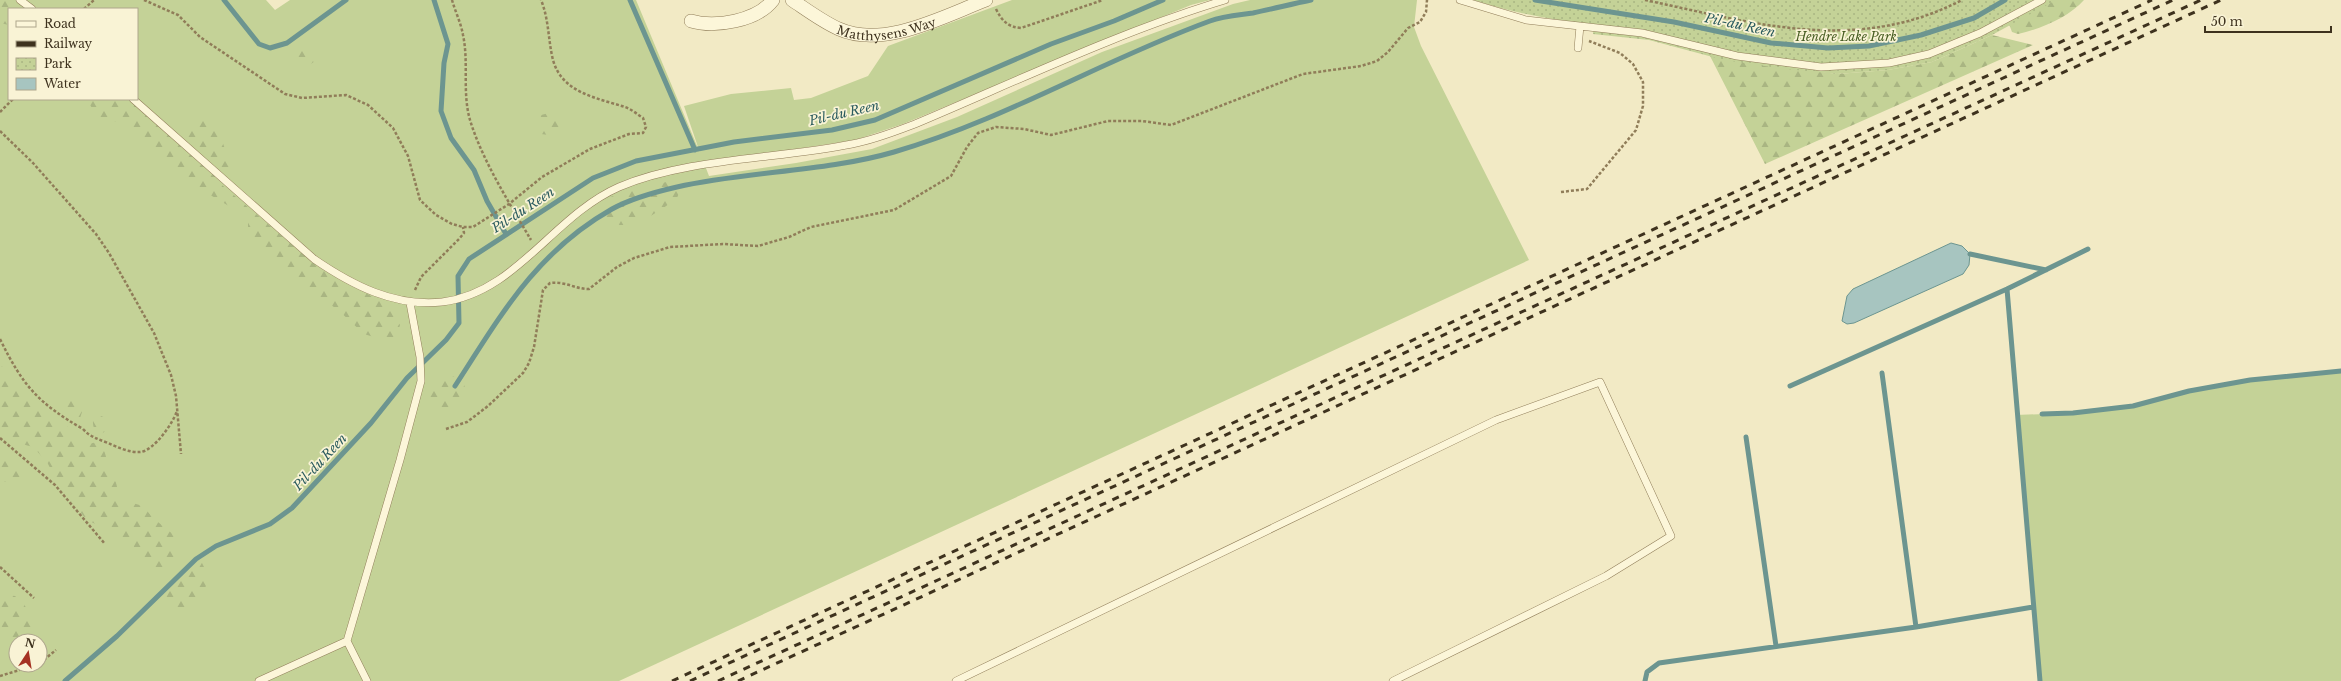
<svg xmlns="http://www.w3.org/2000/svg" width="2341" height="681" font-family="'Libre Baskerville',serif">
<defs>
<pattern id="forest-firs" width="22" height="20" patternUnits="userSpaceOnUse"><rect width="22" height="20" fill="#c4d297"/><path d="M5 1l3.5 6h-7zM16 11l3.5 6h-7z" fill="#a9b582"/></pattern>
<pattern id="park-dots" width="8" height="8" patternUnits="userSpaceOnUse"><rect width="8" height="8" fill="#c4d297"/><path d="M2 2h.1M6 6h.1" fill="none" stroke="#a9b582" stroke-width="1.8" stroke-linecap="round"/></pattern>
</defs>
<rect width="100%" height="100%" fill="#f2eac5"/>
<path fill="#c4d297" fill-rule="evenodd" d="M 0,0 L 266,0 L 275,10 L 290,0 L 636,0 L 700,153 L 684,106 L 731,94 L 791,88 L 794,100 L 811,98 L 868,76 L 888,46 L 1012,0 L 1210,0 L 1191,5 L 903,124 L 855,140 L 704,163 L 709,176 L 796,163 L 872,149 L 957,117 L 1102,52 L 1233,4 L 1250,0 L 1417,0 L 1414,27 L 1421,46 L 1529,260 L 619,681 L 0,681 ZM 9,9 L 137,9 L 137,99 L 9,99 ZM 16,641 L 40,641 L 40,665 L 16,665 Z
M 2341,371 L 2341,681 L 2040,681 L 2016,415 L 2073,413 L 2133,406 L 2189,391 L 2250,380 Z"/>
<path fill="url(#forest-firs)" d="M 0,0 L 18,0 L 27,9 L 9,9 L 9,25 L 0,23 Z
M 2025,0 L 2084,0 C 2069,17 2041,29 2018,34 L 2012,32 L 2009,24 Z
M 1992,35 L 2033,45 L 1765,164 L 1710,56 L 1837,74 L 1888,70 L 1932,62 Z
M298 56a9 9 0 1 1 18 0a9 9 0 1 1-18 0Z
M 86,99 L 129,99 C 141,111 156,120 168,132 C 178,141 180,150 194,154 L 195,148 L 185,137 C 188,131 191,127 197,123 C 217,112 222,143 227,154 C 230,161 233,164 234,172 L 231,177 L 218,173 L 216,177 L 222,185 L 311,261 L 346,283 L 381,301 L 391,310 L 400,325 L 395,340 L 377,338 L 364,334 L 337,309 L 294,281 L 255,243 L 248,233 L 248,220 L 239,212 L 190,183 L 168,158 L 147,149 L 141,141 L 137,132 L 129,125 L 98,117 Z
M 549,113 L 563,119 C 565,127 564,131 557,136 L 541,134 L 537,129 L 541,115 Z
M 666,182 L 675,186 L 679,193 L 677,198 C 658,212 622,240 603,215 L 604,203 L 610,197 Z
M 0,359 L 4,373 L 18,382 L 49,416 L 66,424 L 78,442 L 84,445 L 97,442 L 103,446 L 108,464 L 113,470 L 118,491 L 123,499 L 129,502 L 143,506 L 153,518 L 174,535 L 178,552 L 175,561 L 165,570 L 157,568 L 140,559 L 131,541 L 87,520 L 62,491 L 47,462 L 33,447 L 11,441 L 0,435 Z
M 451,376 L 462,379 C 468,392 465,400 455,410 L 430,411 L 426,403 L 432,382 Z
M 62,397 C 71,398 77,405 82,412 L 79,421 L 68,418 L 57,407 Z
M 95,414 L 109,419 L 106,431 L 99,435 C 93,430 91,421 95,414 Z
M 0,452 C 5,455 12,458 17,462 C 33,475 17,485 0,481 Z
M 202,563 C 217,589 194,609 169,611 C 155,594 186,575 196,564 Z
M 0,594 L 15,596 L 24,604 L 33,621 L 31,631 L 36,641 L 16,641 L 16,648 L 9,645 L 0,623 Z"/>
<path fill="url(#park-dots)" d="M 1473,0 L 2056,0 L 1992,35 L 1932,62 L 1888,70 L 1837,74 L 1786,69 L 1724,60 L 1649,40 L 1593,34 L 1594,25 C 1553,20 1513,13 1473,0 Z"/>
<path fill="#a7c5c0" stroke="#6c9590" d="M 1951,243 L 1962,246 L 1970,254 L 1969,265 L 1963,274 L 1854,323 L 1847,324 L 1842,321 L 1847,296 L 1853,289 Z"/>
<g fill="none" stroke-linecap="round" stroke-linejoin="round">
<path stroke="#6c9590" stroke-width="5" d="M 224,0 L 259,44 L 270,48 L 287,43 L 346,0
M 434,0 L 448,44 L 444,63 L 441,111 L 451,138 L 474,170 L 487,201 L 506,234
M 630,0 L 695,150
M 1535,0 L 1674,22 L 1771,43 L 1828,48 L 1869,46 L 1921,35 L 1974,18 L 2005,0
M 1970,254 L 2046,270
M 2007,289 L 2040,681
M 1882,373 L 1916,627
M 455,386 C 501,315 536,252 612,209 C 632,198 655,192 677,187 C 748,171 825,172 894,152 C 1004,120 1103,60 1210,21 C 1223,16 1239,15 1253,13 C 1272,9 1292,4 1311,0
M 1790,386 L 2007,289 L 2088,249
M 2042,414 L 2073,413 L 2133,406 L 2189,391 L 2250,380 L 2341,371
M 1746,437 L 1776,646
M 65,681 L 117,636 L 196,559 L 216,546 L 270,524 L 292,508 L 371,423 L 407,378 L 446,340 L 459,323 L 458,276 L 469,259 L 593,178 L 636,161 L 734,142 L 832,130 L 875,120 L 1051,44 L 1114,21 L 1163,0
M 1645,681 L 1647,672 L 1659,663 L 1916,627 L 2033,607"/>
<g stroke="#907d59" stroke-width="8">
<path id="service" d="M 20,0 L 32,9
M 1460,0 L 1526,20 L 1642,33 L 1737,56 L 1821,67 L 1889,63 L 1929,54 L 1980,33 L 2042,0
M 1578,48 L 1580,26
M 133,99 L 314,259 C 352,285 394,307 442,302 C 516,293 553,216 619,187 C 687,158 779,159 852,144 C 874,140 894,132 915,124 C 1017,81 1119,32 1225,0
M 259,681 L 347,641
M 367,681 L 347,641 L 400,460 L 421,381 L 420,357 L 410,303
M 956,681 L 1496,420 L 1600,382 L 1671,536 L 1606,576 L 1393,681"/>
</g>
<g stroke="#907d59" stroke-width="14">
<g id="minor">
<path id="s1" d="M 792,0 C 807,10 823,22 839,29 C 884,49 944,16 986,0"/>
<path d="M 691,21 C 715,28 757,21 773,0"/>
</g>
</g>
<path stroke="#907d59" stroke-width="2.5" stroke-dasharray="3 2" stroke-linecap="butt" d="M 144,0 L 178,15 L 200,37 L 285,94 L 302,98 L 346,95 L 368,105 L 393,128 L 408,156 L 420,200 L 436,215 L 452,224 L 463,227 L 473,227 L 509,204 L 542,177 L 590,149 L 629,134 L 643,133 L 646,127 L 643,118 C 637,114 631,109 625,107 C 597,98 562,93 553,60 C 548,40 549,19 541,0
M 452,0 C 455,11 461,23 463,35 C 469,63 462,92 470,120 C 482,160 510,204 531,240
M 1645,0 C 1754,23 1856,55 1962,0
M 84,9 L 94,0
M 996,9 C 1002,21 1008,27 1021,28 L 1103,0
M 0,112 L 13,99
M 0,131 L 33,163 L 96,234 L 109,253 L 154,333 L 171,375 L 176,396 L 181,454
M 1561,192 L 1587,189 L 1636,130 L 1643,106 L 1643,82 L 1633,64 L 1620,53 L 1589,41
M 415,290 L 421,277 L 459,239 L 464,233 L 463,227
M 0,339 C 23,386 38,403 83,429 C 90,437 98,439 108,443 C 117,447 130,453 140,452 C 154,451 173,423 177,411
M 446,429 L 467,422 L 488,406 L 523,373 L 529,363 L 534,347 L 543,290 L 550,283 C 565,281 575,289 589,289 L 617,267 L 634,258 L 670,247 L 723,244 L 758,246 L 789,237 L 811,227 L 894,210 L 951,176 L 967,147 L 978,133 L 996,127 L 1024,129 L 1051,135 L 1108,121 L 1142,121 L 1171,125 L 1303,74 L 1361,66 L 1377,61 L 1388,52 L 1408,28 L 1420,22 L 1426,12 L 1427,0
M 0,438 L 55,485 L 105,544
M 0,567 L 34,598
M 40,663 L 56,650
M 0,676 L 36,665"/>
<use href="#service" stroke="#fcf6d9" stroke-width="7"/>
<use href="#minor" stroke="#fcf6d9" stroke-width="13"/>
<path stroke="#3e321e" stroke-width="3" stroke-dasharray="7 7" stroke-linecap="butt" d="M 672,681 L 2152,0
M 690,681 L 2173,0
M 718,681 L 2201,0
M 738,681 L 2221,0"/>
</g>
<g text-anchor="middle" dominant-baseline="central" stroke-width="3.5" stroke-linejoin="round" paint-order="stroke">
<g font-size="12" fill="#3e321e" stroke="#f9f3d5">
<text stroke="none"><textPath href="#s1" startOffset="104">Matthysens Way</textPath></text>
</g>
<g font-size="12" font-style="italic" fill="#475d22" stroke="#f9f3d5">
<text x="1846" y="36">Hendre Lake Park</text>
</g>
<g font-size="13" font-style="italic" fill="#2c5c5f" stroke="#f9f3d5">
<text transform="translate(1740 25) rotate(12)">Pil-du Reen</text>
<text transform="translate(844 113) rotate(-13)">Pil-du Reen</text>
<text transform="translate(523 210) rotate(-33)">Pil-du Reen</text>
<text transform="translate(320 462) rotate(-47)">Pil-du Reen</text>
</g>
</g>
<rect x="8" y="8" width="130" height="92" fill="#f9f3d5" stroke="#aea68c"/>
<rect x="16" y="21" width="20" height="6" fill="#fcf6d9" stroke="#aea68c"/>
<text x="44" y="28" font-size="12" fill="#3e321e">Road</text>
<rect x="16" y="41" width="20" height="6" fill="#3e321e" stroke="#aea68c"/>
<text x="44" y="48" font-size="12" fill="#3e321e">Railway</text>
<rect x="16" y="58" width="20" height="12" fill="url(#park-dots)" stroke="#aea68c"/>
<text x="44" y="68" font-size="12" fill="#3e321e">Park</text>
<rect x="16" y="78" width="20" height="12" fill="#a7c5c0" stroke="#aea68c"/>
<text x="44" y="88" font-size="12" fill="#3e321e">Water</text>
<g transform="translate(28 653) rotate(12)"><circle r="19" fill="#f9f3d5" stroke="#aea68c"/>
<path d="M0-3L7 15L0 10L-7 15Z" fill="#a53222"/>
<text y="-6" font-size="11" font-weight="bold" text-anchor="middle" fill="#3e321e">N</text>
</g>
<path d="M2205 26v6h126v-6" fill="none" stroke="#3e321e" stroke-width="2"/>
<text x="2211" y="26" font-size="12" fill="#3e321e" stroke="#f9f3d5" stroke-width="3" paint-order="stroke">50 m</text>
</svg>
